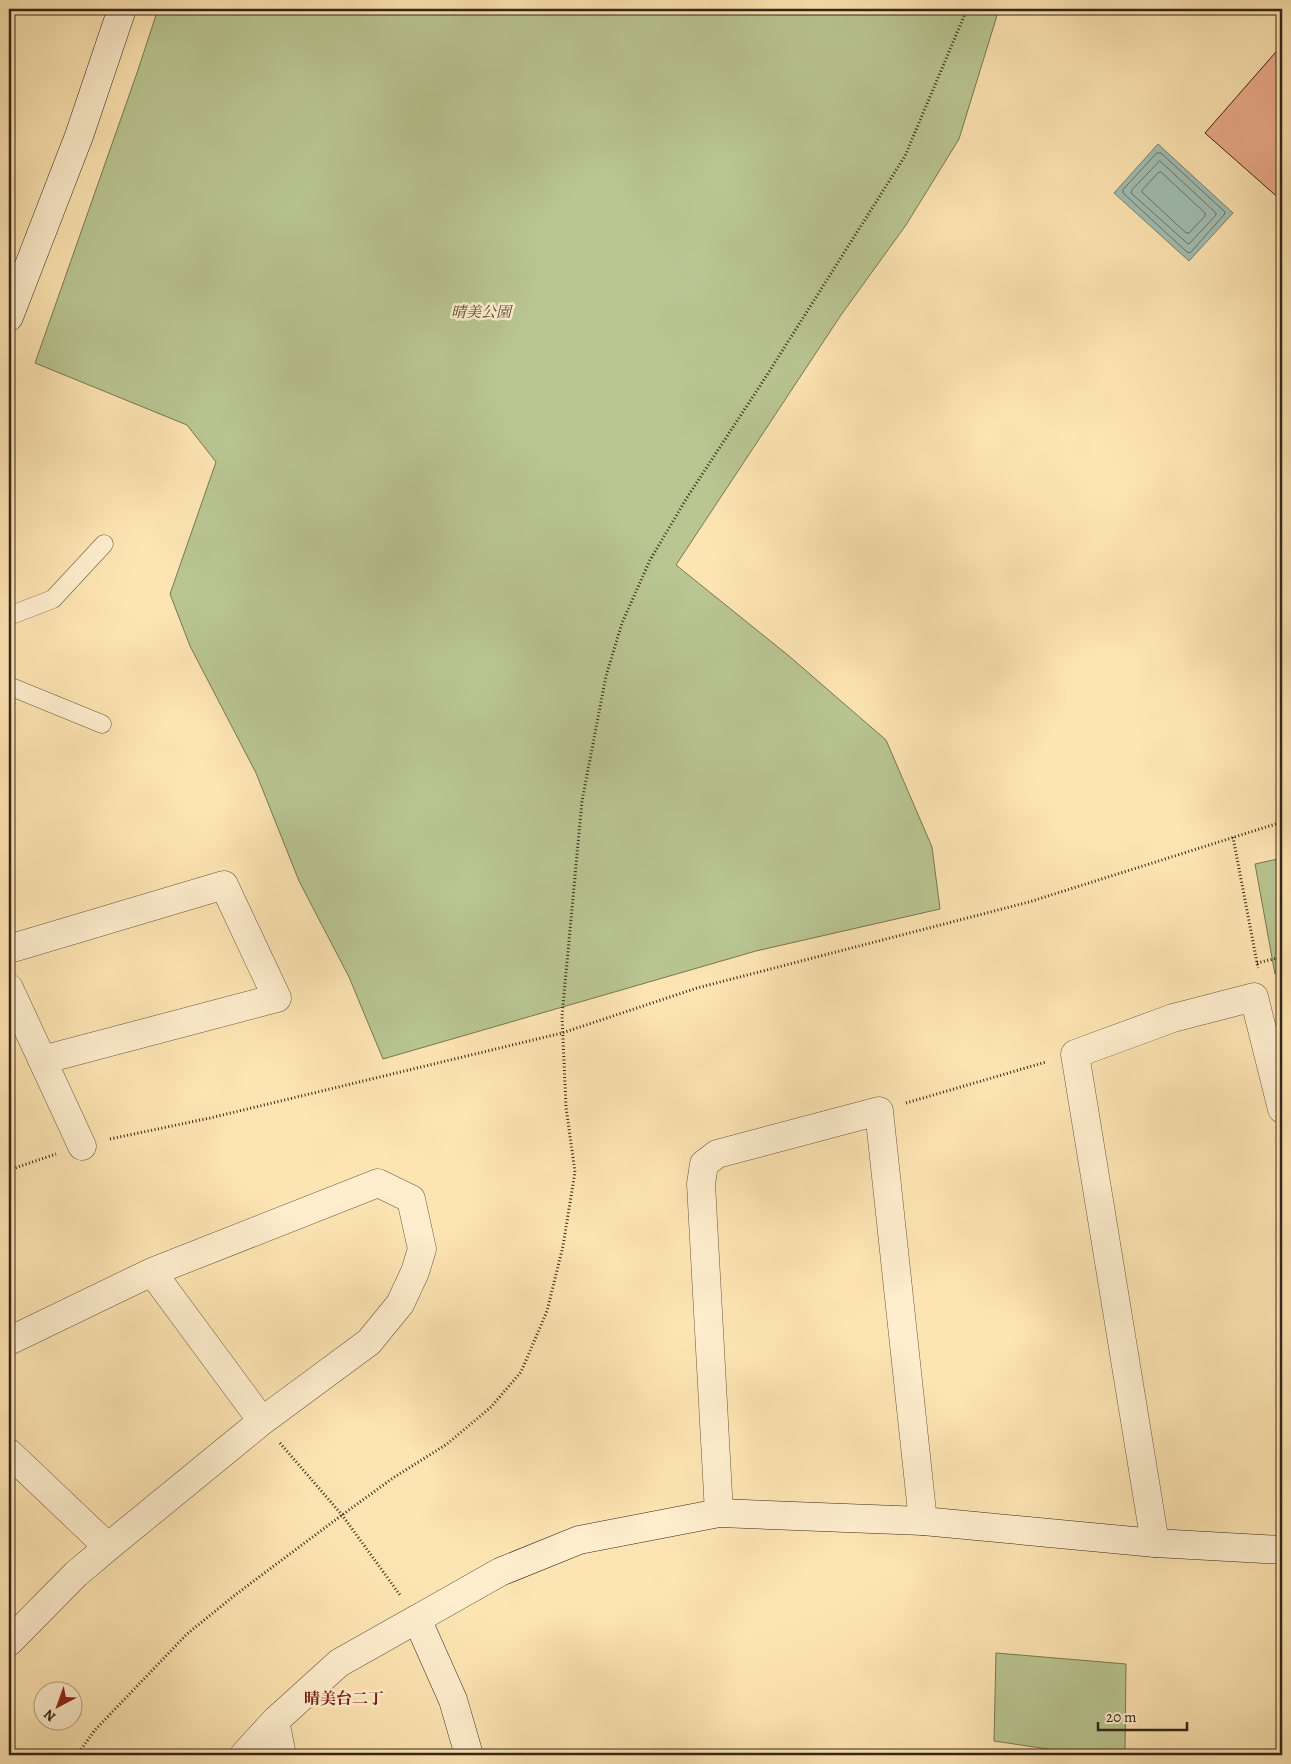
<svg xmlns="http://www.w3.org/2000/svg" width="1291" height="1764" font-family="Alegreya,'Noto Serif JP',serif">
<rect width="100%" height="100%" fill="#fde5b3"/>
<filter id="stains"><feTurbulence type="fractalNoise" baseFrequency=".004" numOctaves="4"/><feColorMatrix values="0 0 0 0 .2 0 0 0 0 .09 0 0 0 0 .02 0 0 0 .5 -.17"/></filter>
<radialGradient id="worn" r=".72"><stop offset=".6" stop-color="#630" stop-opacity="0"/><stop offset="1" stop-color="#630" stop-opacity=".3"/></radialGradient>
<path fill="#b9c692" stroke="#787655" d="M 158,9 L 999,9 L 959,139 L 906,225 L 841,315 L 676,565 L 789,656 L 886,740 L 932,847 L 940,909 L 756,951 L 383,1059 L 349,977 L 299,881 L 256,773 L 190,646 L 170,594 L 216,462 L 187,425 L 35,363 L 138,70 Z
M 1282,858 L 1282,972 L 1275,974 L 1255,864 Z
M 996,1653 L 1126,1664 L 1125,1755 L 1088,1755 L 994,1741 Z"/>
<path fill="#a1beb3" stroke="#768175" d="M 1158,144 L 1233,213 L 1189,261 L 1114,193 Z"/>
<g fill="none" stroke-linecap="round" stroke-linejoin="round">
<path stroke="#6c7266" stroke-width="1" d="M 1157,153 L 1161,153 L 1225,212 L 1224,215 L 1190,253 L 1187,252 L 1123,193 L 1123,190 Z
M 1160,161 L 1216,213 L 1216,215 L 1189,244 L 1187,243 L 1131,193 L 1132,190 Z
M 1161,172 L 1205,213 L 1205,216 L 1189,233 L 1186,233 L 1142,192 L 1142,190 L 1158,173 Z"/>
</g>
<path fill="#edac8d" stroke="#362518" d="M 1282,45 L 1282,201 L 1205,133 Z"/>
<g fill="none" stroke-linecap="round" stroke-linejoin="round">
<g stroke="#68553f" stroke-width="19">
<path id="lane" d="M 9,616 L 53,599 L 104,544
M 9,686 L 102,724"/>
</g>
<g stroke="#68553f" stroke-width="29">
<path id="street" d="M 9,949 L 224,885 L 277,998 L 42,1060
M 9,988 L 82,1146
M 152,1272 L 262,1421
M 9,1341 L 152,1272 L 378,1183 L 411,1199 L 422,1249 L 415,1272 L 400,1304 L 369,1342 L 262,1421 L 108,1547 L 76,1574 L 9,1642
M 9,1453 L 108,1547
M 719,1513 L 701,1184 L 704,1164 L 717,1154 L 879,1111 L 923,1521
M 1155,1543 L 1075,1054 L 1173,1018 L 1254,997 L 1282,1109
M 275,1721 L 282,1755
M 244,1755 L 275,1721 L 339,1663 L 417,1619"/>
</g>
<g stroke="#362518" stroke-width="29">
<path id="secondary" d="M 9,317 L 79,136 L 122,9
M 469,1755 L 453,1700 L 417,1619 L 500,1572 L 579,1540 L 719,1513 L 923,1521 L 1155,1543 L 1282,1550"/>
</g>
<path stroke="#362518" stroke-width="3" stroke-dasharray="1 2.5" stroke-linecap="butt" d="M 1233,837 L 1258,968
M 1257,963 L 1282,957
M 906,1103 L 1046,1062
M 110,1139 L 210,1118 L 562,1033 L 697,988 L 1029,902 L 1282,822
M 9,1170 L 56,1154
M 280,1443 L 342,1515 L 400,1595
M 77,1755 L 95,1730 L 187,1634 L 235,1595 L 342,1515 L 393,1478 L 447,1444 L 491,1407 L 521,1372 L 547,1311 L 563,1246 L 575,1172 L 566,1107 L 562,1016 L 582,801 L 606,676 L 622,623 L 650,560 L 688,496 L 767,375 L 905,156 L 967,9"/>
<use href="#lane" stroke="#feeece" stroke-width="18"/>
<use href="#street" stroke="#feeece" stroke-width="28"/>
<use href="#secondary" stroke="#feeece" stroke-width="28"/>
</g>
<g text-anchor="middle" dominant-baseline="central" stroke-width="5" stroke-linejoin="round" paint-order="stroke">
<g font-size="15" font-style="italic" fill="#574d36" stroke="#feeece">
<text x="481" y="312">晴美公園</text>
</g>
<g font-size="16" font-weight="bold" fill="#7a1f14" stroke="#feeece">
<text x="344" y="1699">晴美台二丁</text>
</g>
</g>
<rect width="1291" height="1764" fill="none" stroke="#fde5b3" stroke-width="30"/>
<rect x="10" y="10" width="1271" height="1744" fill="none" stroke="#362518" stroke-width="2.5"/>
<rect x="15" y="15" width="1261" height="1734" fill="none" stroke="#362518"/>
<g transform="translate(58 1706) rotate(221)"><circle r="24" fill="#feeece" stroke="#ae9e85"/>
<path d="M0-4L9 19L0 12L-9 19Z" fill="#8f2418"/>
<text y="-8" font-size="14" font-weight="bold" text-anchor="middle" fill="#362518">N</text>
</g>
<path d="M1098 1722v8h89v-8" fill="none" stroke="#362518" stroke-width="2.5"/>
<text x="1106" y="1722" font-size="15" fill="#362518" stroke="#feeece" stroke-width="4" paint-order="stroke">20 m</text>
<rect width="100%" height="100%" filter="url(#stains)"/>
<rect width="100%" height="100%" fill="url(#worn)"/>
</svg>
